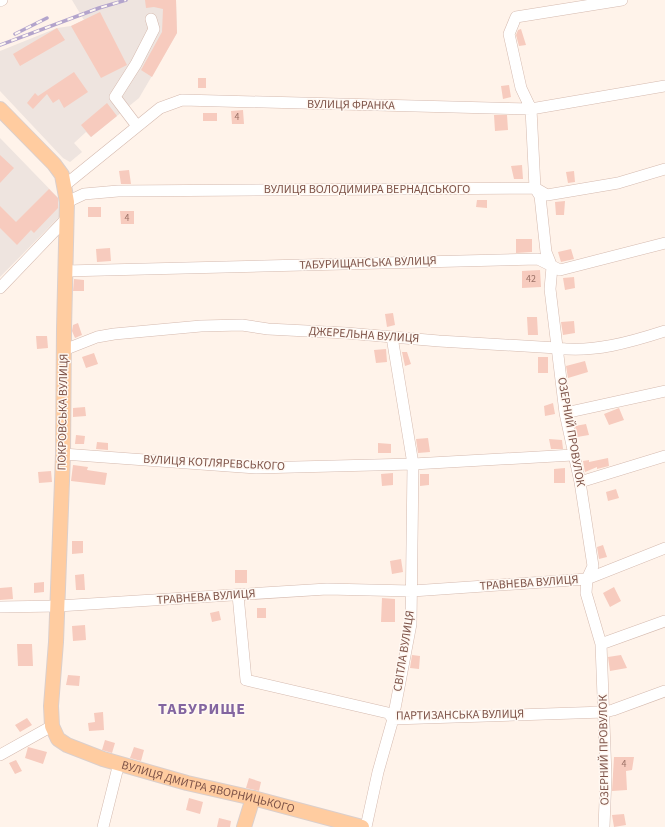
<svg xmlns="http://www.w3.org/2000/svg" width="665" height="827" font-family="'Source Sans 3',sans-serif">
<rect width="100%" height="100%" fill="#fff3ea"/>
<path fill="#eee4df" d="M 72,0 L 176,0 L 177,33 L 139,98 L 91,137 L 86,132 L 74,143 L 82,152 L 70,162 L 63,158 L 0,91 L 0,51 L 57,28 L 71,26 L 84,20 Z
M 0,138 L 63,203 L 63,213 L 0,277 Z"/>
<path fill="#f7cbbe" d="M 145,0 L 176,0 L 177,33 L 152,77 L 141,70 L 162,32 L 163,9 L 154,7 L 146,8 Z
M 100,12 L 127,65 L 101,78 L 71,26 Z
M 57,28 L 65,40 L 20,66 L 13,54 Z
M 521,29 L 526,45 L 519,46 L 516,35 L 518,30 Z
M 74,72 L 88,92 L 64,108 L 59,99 L 53,103 L 47,94 L 33,109 L 27,103 L 35,93 L 38,96 Z
M 198,78 L 206,78 L 206,88 L 198,88 Z
M 509,85 L 511,97 L 503,99 L 501,86 Z
M 107,103 L 117,116 L 91,137 L 81,125 Z
M 243,110 L 244,124 L 232,124 L 231,111 Z
M 203,113 L 217,113 L 217,121 L 203,121 Z
M 494,115 L 507,115 L 508,130 L 495,131 Z
M 0,155 L 14,168 L 0,183 Z
M 522,165 L 523,179 L 514,179 L 511,166 Z
M 129,170 L 131,184 L 121,184 L 119,171 Z
M 574,171 L 575,182 L 568,183 L 566,172 Z
M 49,189 L 58,198 L 58,208 L 34,233 L 31,230 L 17,245 L 0,228 L 0,206 L 16,222 Z
M 477,200 L 487,200 L 487,208 L 476,207 Z
M 565,201 L 564,215 L 556,215 L 555,202 Z
M 88,207 L 101,207 L 101,217 L 88,217 Z
M 120,211 L 134,211 L 134,224 L 121,224 Z
M 516,239 L 532,239 L 532,252 L 516,253 Z
M 110,248 L 111,261 L 97,262 L 96,249 Z
M 571,249 L 574,259 L 561,262 L 558,252 Z
M 540,270 L 541,287 L 522,288 L 522,271 Z
M 574,277 L 575,288 L 565,290 L 563,278 Z
M 74,279 L 84,280 L 84,291 L 73,291 Z
M 393,313 L 395,325 L 387,327 L 385,314 Z
M 527,317 L 537,317 L 538,335 L 528,335 Z
M 574,321 L 575,333 L 563,335 L 561,322 Z
M 78,323 L 82,335 L 75,338 L 72,331 L 73,325 Z
M 36,336 L 47,336 L 48,348 L 37,349 Z
M 386,349 L 387,362 L 376,363 L 374,350 Z
M 402,352 L 407,352 L 411,364 L 405,366 Z
M 94,353 L 98,364 L 86,368 L 82,357 Z
M 538,357 L 548,357 L 548,373 L 538,373 Z
M 585,361 L 588,372 L 568,378 L 566,366 Z
M 553,403 L 555,414 L 545,416 L 544,406 Z
M 85,407 L 86,416 L 73,417 L 73,408 Z
M 619,408 L 624,420 L 609,425 L 604,414 Z
M 586,424 L 589,435 L 577,437 L 575,426 Z
M 76,435 L 85,436 L 84,444 L 75,444 Z
M 428,438 L 430,452 L 418,453 L 416,439 Z
M 549,439 L 562,440 L 563,449 L 551,449 Z
M 97,442 L 108,443 L 108,450 L 96,449 Z
M 378,443 L 391,444 L 391,453 L 378,453 Z
M 608,458 L 609,466 L 597,469 L 597,467 L 585,472 L 583,461 L 589,460 L 589,462 Z
M 73,465 L 88,467 L 87,470 L 107,473 L 105,485 L 71,481 Z
M 565,468 L 565,483 L 554,483 L 554,469 Z
M 51,471 L 52,482 L 39,483 L 38,472 Z
M 393,473 L 393,485 L 382,486 L 381,474 Z
M 420,474 L 429,474 L 429,485 L 420,486 Z
M 616,489 L 619,498 L 608,501 L 606,492 Z
M 72,541 L 83,541 L 83,553 L 72,554 Z
M 603,545 L 607,557 L 599,559 L 597,547 Z
M 401,559 L 403,572 L 392,574 L 390,561 Z
M 235,570 L 247,570 L 247,583 L 235,583 Z
M 84,574 L 85,590 L 76,590 L 75,575 Z
M 44,582 L 44,592 L 34,593 L 34,583 Z
M 12,587 L 13,599 L 0,600 L 0,588 Z
M 614,587 L 621,601 L 610,607 L 603,593 Z
M 382,598 L 395,599 L 395,622 L 381,622 Z
M 257,608 L 266,608 L 266,618 L 257,618 Z
M 219,611 L 221,620 L 212,622 L 210,613 Z
M 85,625 L 86,640 L 73,641 L 72,626 Z
M 17,644 L 32,644 L 33,666 L 18,666 Z
M 412,655 L 420,656 L 419,669 L 410,668 Z
M 621,655 L 627,668 L 610,671 L 608,657 Z
M 68,675 L 80,676 L 79,686 L 66,685 Z
M 103,712 L 104,730 L 89,731 L 88,723 L 95,722 L 94,713 Z
M 27,718 L 32,725 L 20,732 L 15,725 Z
M 105,740 L 115,743 L 112,753 L 102,750 Z
M 28,747 L 47,752 L 43,764 L 25,758 Z
M 134,747 L 144,750 L 141,761 L 130,758 Z
M 614,757 L 634,757 L 632,770 L 626,771 L 627,790 L 612,791 Z
M 16,760 L 22,771 L 15,774 L 9,763 Z
M 249,778 L 261,782 L 259,791 L 246,788 Z
M 189,798 L 203,802 L 200,814 L 186,810 Z
M 624,814 L 626,825 L 614,827 L 612,815 Z
M 219,818 L 231,821 L 230,827 L 217,827 Z"/>
<g fill="none" stroke-linecap="round" stroke-linejoin="round">
<g stroke="#d5baaf" stroke-width="12">
<path id="minor" d="M 0,1 L 2,0
M 137,126 L 115,97 L 136,64 L 154,29 L 151,19
M 65,185 L 160,108 L 182,100 L 531,109 L 665,86
M 67,202 L 84,194 L 118,191 L 535,188 L 547,195 L 618,183 L 665,169
M 65,271 L 538,259 L 560,270 L 665,243
M 0,288 L 66,219
M 64,350 L 97,337 L 114,334 L 201,326 L 242,325 L 268,329 L 346,333 L 439,341 L 557,348 C 593,353 631,342 665,331
M 565,413 L 665,391
M 63,454 L 256,468 L 413,464 L 573,455
M 580,482 L 665,456
M 238,595 L 246,680 L 388,713 L 393,719 L 605,712 L 613,710 L 665,691
M 0,607 L 58,606 L 327,589 L 412,591 L 587,579 L 665,548
M 601,644 L 665,621
M 0,755 L 52,726
M 103,827 L 119,763
M 366,827 L 378,772 L 393,719 L 411,624 L 413,464 L 392,337
M 604,827 L 606,776 L 601,644 L 586,593 L 587,579 L 593,566 L 580,482 L 565,413 L 550,289 L 552,267 L 546,252 L 540,196 L 535,188 L 531,109 L 521,88 L 509,34 L 516,17 L 622,0"/>
</g>
<g stroke="#dbcfcc" stroke-width="16">
<g id="major">
<path id="s1" d="M 0,109 L 54,164 L 62,175 L 67,202 L 64,329 L 63,454 L 56,642 L 51,706 L 52,726 L 58,739 L 67,745 L 103,759 L 187,783 L 253,798 L 362,827"/>
<path d="M 244,827 L 253,798"/>
</g>
</g>
<use href="#minor" stroke="#fff" stroke-width="11"/>
<use href="#major" stroke="#ffcca0" stroke-width="14"/>
<g stroke="#b3a4cc" stroke-width="3.5">
<path id="rail" d="M 15,34 L 47,18
M 0,45 L 99,8 L 126,0"/>
</g>
<use href="#rail" stroke="#fff8f2" stroke-width="2" stroke-dasharray="6" stroke-linecap="butt"/>
</g>
<g text-anchor="middle" dominant-baseline="central" stroke-width="3" stroke-linejoin="round" paint-order="stroke">
<g font-size="10" fill="#9c7166">
<text x="237" y="117">4</text>
<text x="127" y="218">4</text>
<text x="531" y="279">42</text>
<text x="624" y="764">4</text>
</g>
<g font-size="12" fill="#7e5348" stroke="#fff8f2">
<text transform="translate(351 105) rotate(1)">ВУЛИЦЯ ФРАНКА</text>
<text x="367" y="189">ВУЛИЦЯ ВОЛОДИМИРА ВЕРНАДСЬКОГО</text>
<text transform="translate(368 263) rotate(-2)">ТАБУРИЩАНСЬКА ВУЛИЦЯ</text>
<text transform="translate(364 335) rotate(4)">ДЖЕРЕЛЬНА ВУЛИЦЯ</text>
<text transform="translate(63 412) rotate(-89)">ПОКРОВСЬКА ВУЛИЦЯ</text>
<text transform="translate(571 432) rotate(80)">ОЗЕРНИЙ ПРОВУЛОК</text>
<text transform="translate(214 463) rotate(3)">ВУЛИЦЯ КОТЛЯРЕВСЬКОГО</text>
<text transform="translate(529 583) rotate(-4)">ТРАВНЕВА ВУЛИЦЯ</text>
<text transform="translate(206 597) rotate(-4)">ТРАВНЕВА ВУЛИЦЯ</text>
<text transform="translate(404 651) rotate(-81)">СВІТЛА ВУЛИЦЯ</text>
<text transform="translate(460 715) rotate(-1)">ПАРТИЗАНСЬКА ВУЛИЦЯ</text>
<text transform="translate(604 750) rotate(-91)">ОЗЕРНИЙ ПРОВУЛОК</text>
<text stroke="none"><textPath href="#s1" startOffset="815">ВУЛИЦЯ ДМИТРА ЯВОРНИЦЬКОГО</textPath></text>
</g>
<g font-size="16" font-weight="bold" letter-spacing="1" fill="#8365a0" stroke="#fff8f2">
<text x="202" y="709">ТАБУРИЩЕ</text>
</g>
</g>
</svg>
